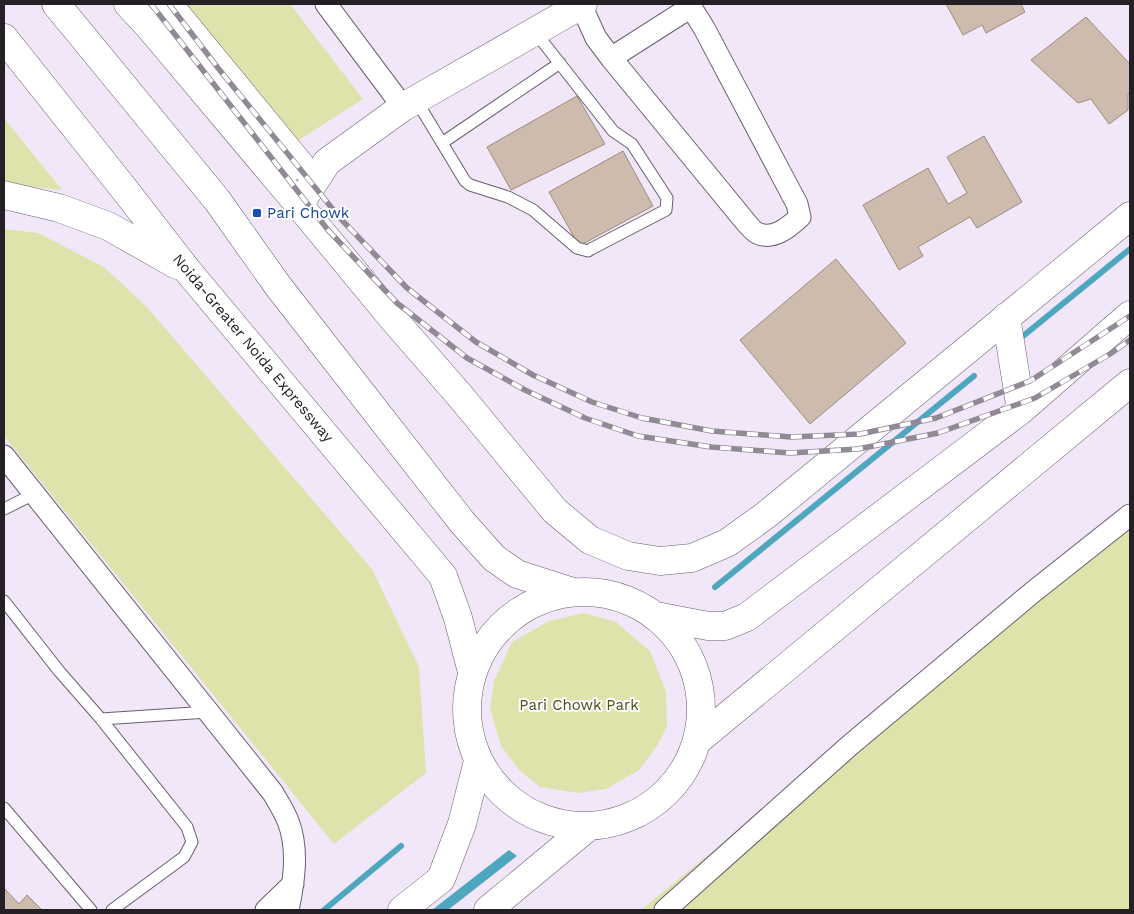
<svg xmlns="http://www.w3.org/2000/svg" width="1134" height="914" font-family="'Work Sans',sans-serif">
<rect width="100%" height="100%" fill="#f2e6f9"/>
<path fill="#dee3ac" d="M 138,4 L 290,4 L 363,99 L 277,154 Z
M 4,118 L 62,190 L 4,184 Z
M 4,229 L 38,233 L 104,267 L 146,306 L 372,569 L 419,667 L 426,773 L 334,844 L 4,436 Z
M 1130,507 L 1130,910 L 641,910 Z
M 584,613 L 616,622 L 650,651 L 666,692 L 667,726 L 657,746 L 639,770 L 606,789 L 578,793 L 540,787 L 520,771 L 501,746 L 490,708 L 494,681 L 512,642 L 549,621 Z"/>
<path fill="#4fa7bf" d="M 509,850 L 517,856 L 448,910 L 432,910 Z"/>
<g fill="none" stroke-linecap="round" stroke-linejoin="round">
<path stroke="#4fa7bf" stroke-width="6" d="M 1017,341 L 1130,249
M 715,587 L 974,376
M 324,910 L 401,846"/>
</g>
<path fill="#cdbcae" stroke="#9c8c7e" d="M 946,4 L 1021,4 L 1025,12 L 986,33 L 982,25 L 963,35 Z
M 1086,17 L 1130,64 L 1130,92 L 1128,94 L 1128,110 L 1109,124 L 1091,99 L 1078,103 L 1031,60 Z
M 577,96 L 605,144 L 511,190 L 487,147 Z
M 984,136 L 1022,202 L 977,228 L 970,217 L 918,247 L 923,256 L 899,270 L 863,205 L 928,168 L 948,204 L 967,193 L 947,157 Z
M 623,151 L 653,206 L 579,246 L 549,192 Z
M 836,259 L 906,343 L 810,424 L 740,340 Z
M 4,888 L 19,904 L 27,895 L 42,910 L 4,910 Z"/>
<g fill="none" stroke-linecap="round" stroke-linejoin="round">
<g stroke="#685e6e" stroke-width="13">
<path id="service" d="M 416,100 L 465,181 L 470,185 L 508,197 L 533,210 L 577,248 L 588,251 L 591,249 L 666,210 L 667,198 L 632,144 L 613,131 L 535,32
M 442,143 L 560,63
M 4,509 L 34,494
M 4,601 L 59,671 L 101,719 L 208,712
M 101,719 L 187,827 L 192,842 L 184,857 L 112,910
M 4,808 L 91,910"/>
</g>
<g stroke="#685e6e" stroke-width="23">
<path id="minor" d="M 326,4 L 403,107
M 581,5 L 596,38 L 611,58 L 735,209 C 740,215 752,231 757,233 C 773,241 789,227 800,217 L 797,204 L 704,28 L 689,4
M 611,58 L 691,7
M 4,456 L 273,793 C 278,802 284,811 288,821 C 299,849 294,882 288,910
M 266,910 L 293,884
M 665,910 L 849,746 L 1033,592 L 1130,515"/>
</g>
<g stroke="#685e6e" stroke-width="29">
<path id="tertiary" d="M 128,4 L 146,23 L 299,205 L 394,320 L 461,397 L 555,511 L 590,540 L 628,556 L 660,561 L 692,558 L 727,543 L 766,515 L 1130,216
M 168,4 L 301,166
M 299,205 L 327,162 L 403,107 L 583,4
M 1006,317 L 1021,410"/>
</g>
<g stroke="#685e6e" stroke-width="29">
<path id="secondary" d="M467 709a117 117 0 1 1 234 0a117 117 0 1 1-234 0Z
M 656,616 L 708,626 L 725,626 L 747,617 L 1021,410 L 1130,315
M 697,741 L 1130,383
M 402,910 L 441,879 L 462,824 L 478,761
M 488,910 L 588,827"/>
</g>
<g stroke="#685e6e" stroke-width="29">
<path id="trunk" d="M 56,4 L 217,200 L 278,286 L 462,522 L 494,558 L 517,574 L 573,592
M 4,38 L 121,185 L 187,270 L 443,576 L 458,618 L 472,672
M 4,195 L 59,208 L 108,226 L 177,265"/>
</g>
<use href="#service" stroke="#fff" stroke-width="11"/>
<use href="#minor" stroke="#fff" stroke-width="21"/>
<use href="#tertiary" stroke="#fff" stroke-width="28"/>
<use href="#secondary" stroke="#fff" stroke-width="28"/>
<use href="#trunk" stroke="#fff" stroke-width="28"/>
<g stroke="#928996" stroke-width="5.5">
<path id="rail" d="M 151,4 L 328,230 L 397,303 L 467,358 L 525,390 L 585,418 L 638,436 L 711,447 L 790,453 L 858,449 L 938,433 L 1035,398 L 1110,354 L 1130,340
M 169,4 L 218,68 L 340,218 L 407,288 L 476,342 L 533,375 L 592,402 L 642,418 L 712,431 L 791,437 L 860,434 L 936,418 L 1030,381 L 1130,316"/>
</g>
<use href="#rail" stroke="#fff" stroke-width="4" stroke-dasharray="11" stroke-linecap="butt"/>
</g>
<rect fill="#1a4fb4" stroke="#fff" stroke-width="2" x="252" y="208" width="10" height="10" rx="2.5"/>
<g text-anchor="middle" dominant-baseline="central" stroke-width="4" stroke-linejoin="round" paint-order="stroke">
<g font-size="15" fill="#164399" stroke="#fff" text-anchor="start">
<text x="267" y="213">Pari Chowk</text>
</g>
<g font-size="15" fill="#242026" stroke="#fff">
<text transform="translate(253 348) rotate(50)">Noida-Greater Noida Expressway</text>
</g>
<g font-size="15" fill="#4b4d1a" stroke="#fff">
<text x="579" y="705">Pari Chowk Park</text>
</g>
</g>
<rect width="1134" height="914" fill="none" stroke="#242026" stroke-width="10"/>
</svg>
